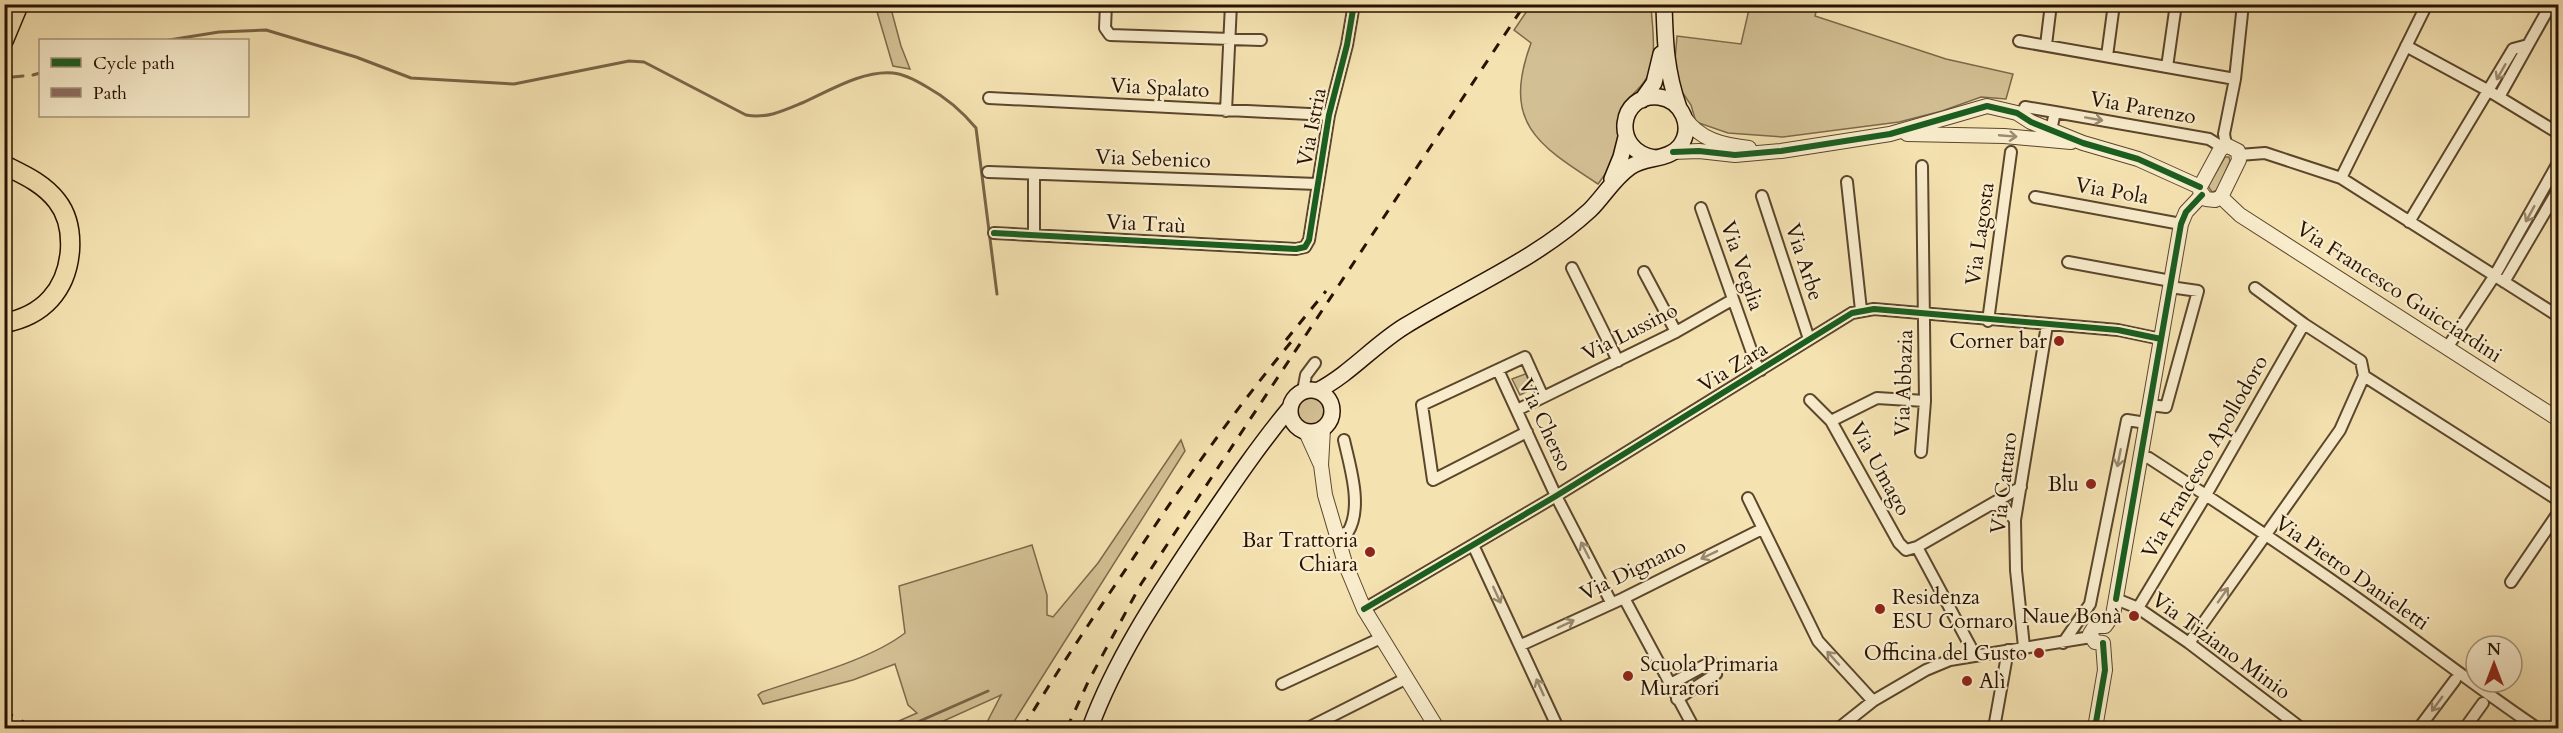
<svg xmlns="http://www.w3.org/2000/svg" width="2563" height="733" font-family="Cardo,serif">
<rect width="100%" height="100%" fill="#f5e2b1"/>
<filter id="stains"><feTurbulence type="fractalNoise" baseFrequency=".00333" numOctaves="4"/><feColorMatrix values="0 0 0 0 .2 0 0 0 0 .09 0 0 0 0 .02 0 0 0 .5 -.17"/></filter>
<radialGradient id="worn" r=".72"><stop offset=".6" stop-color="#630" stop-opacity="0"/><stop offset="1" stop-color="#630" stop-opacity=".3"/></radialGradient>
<path fill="#d2bf93" stroke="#7d684a" stroke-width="1.5" d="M 1818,4 L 1815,16 L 1946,59 L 2013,74 L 2006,99 L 1981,97 L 1942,111 L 1899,122 L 1783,137 L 1728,133 L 1696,122 L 1691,105 L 1680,89 L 1674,72 L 1677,36 L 1741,44 L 1750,5 Z
M 875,5 L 890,5 L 901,46 L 910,69 L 893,66 Z
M 1531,5 L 1651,5 C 1652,27 1659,63 1644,82 C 1638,91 1628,97 1623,106 C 1618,117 1622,128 1621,138 C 1620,156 1608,170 1598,184 C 1536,144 1502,122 1531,43 L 1514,30 Z
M 2225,157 L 2229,157 L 2230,161 L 2218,190 L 2212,192 L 2208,186 Z
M 1528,373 L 1535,387 L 1520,395 L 1512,379 Z
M1297 411a14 14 0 1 1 28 0a14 14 0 1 1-28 0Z
M 1181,440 L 1185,451 L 1010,728 L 984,728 L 1001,695 L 928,728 L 883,728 L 917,713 L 908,705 L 895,664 L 853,680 L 763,704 L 758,695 L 762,692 C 805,677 870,660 905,633 L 899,586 L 1032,545 L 1047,595 L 1047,615 L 1053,617 L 1098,563 Z"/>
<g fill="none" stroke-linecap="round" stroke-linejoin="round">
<path stroke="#796446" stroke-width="3" d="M 169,40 L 219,32 L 266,30 L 356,57 L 411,78 L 514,84 L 629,61 L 644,62 L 746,115 C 766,119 783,111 802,103 C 829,91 863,70 893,73 C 905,74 917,81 927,87 C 947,98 961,110 976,128 L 997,294
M 33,75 L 40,73
M 13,77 L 23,76
M 904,728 L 988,691"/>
<g stroke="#5b462c" stroke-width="14">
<path id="minor" d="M 1106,4 L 1105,28 L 1110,35 L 1261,40
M 2019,41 L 2235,79
M 2046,45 L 2051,4
M 2528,45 L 2551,4
M 2406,46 L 2489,91 L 2558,133
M 2107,56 L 2114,4
M 2167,67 L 2176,4
M 989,98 L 1329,115
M 2025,107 L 2055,112
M 1226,111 L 1231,4
M 2051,130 L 2055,112 L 2209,139 L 2222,147
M 2226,145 L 2224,134 L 2235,79 L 2243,4
M 2239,155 L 2265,153 L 2341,178 L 2558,316
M 988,172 L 1317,184
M 2341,178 L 2427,4
M 1847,182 L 1861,310
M 1762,196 L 1809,339
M 2035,197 L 2181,224
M 1701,208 L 1756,364 L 1761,370
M 2409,222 L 2513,49 L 2528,45 L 2499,97
M 994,233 L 1296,249 L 1305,247 L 1309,240 L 1329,115 L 1347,45 L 1354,4
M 1034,235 L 1034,174
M 2068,262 L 2171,281
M 1572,268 L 1618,361
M 1644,272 L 1676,332
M 2504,282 L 2558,190
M 2255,288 L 2304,324 L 2361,361 L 2364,376 L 2558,500
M 1988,321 L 2011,152
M 2447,348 L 2495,275 L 2558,163
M 1498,370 L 1556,496 L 1611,602
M 1303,391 L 1306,375 L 1315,363
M 1810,400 L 1831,421 L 1899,543 L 1906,550 L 1917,547 L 2021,487
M 2150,405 L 2166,407 L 2198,291 L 2170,287
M 1517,410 L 1676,332 L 1732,300
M 1831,421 L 1877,398 L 1925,401
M 1527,432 L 1433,480 L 1422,405 L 1525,357 L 1543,397
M 1921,452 L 1925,401 L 1922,166
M 2140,457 L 2149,458 C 2223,506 2296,554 2368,606 C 2424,646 2479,689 2537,728
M 1748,498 L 1818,641 L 1873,701
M 1992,504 L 2004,507 L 2015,520
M 1336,536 L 1348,532 C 1363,507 1350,467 1344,440
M 1473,545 L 1558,728
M 1917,547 L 1975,655
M 2511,582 L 2558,513
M 1624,598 L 1694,728
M 2116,599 L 2138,608 L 2189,643 L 2301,728
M 2138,608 L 2206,495 L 2304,324
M 1364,609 L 1556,496 L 1852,313 L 1874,309 L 2118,330 L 2161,339
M 2063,643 L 2090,604 L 2127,420 L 2146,423
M 2189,643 L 2340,430 L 2364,376
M 1521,645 L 1624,598 L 1762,529
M 2024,647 L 2016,570 L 2015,520 L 2047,325
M 1282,684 L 1381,638
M 1669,685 L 1711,662 L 1716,674 L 1677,699
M 1308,728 L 1405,679
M 1839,728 L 1873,701 L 1926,670 L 1950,660 L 2091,637
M 1994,728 L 2008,650
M 2419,728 L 2455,680
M 2465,728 L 2483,703"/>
</g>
<g stroke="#5b462c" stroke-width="16">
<path id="tertiary" d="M 1684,117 C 1700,140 1722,145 1749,148
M 1907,134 L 2004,136 L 2071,142
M 2226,145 L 2238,151 L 2239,160 L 2221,197 L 2215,200 L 2206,199 L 2200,191 L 2200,187 L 2220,150 Z
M 1673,152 L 1699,151 L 1735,155 L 1781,151 L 1890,134 L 1987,106 L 2017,113 L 2031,122 L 2083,143 L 2138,159 L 2200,187
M 2221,197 L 2240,215 L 2558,419
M 1323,429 L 1321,465 L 1325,495 L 1345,563 L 1364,609 L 1437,728
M 1306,432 L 1320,463
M 2105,626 L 2113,615 L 2181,224 L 2186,212 L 2202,195
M 2103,643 L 2095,642 L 2090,634 L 2095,626 L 2105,626
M 2095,728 L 2105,670 L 2103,643"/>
</g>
<g stroke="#281200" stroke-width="18">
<path id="secondary" d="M 1664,4 C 1665,43 1666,71 1679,108
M 1642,100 L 1654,83 L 1661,54
M 1612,179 L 1621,157 L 1626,137
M1290 411a21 21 0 1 1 42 0a21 21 0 1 1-42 0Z
M 1317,391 C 1350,374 1374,345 1405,326 C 1467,288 1537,259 1590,210 C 1604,196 1614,178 1630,167 C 1646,156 1668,161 1680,146 C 1694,127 1682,100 1659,97 C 1619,92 1610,151 1655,158
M 1090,728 C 1115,660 1156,598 1196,538 C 1226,494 1255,450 1289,409"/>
</g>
<g stroke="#281200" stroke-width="21">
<path id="trunk" d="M 4,40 L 19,4
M 4,165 C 24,175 43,183 57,201 C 68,215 71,233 70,250 C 67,290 43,316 4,323"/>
</g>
<use href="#minor" stroke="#f8eccc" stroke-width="10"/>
<use href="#tertiary" stroke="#f8eccc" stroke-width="14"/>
<use href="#secondary" stroke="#f8eccc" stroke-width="15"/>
<use href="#trunk" stroke="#f5e2b1" stroke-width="18"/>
<path stroke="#281200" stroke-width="3" stroke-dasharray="10 10" stroke-linecap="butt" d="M 1286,340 L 1326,291
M 4,711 L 34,728
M 1023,728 C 1057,671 1094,616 1132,560 C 1183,483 1236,408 1296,336
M 1067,728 L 1088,682 L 1141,584 L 1525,4"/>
<path stroke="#8d6e63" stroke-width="4.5" stroke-dasharray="9 4.5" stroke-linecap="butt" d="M 1687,10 L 1688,4"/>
<g stroke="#f8eccc" stroke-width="10">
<path id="cycleway" d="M 1673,152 L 1699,151 L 1735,155 L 1781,151 L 1890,134 L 1987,106 L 2017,113 L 2031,122 L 2083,143 L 2138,159 L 2200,187
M 994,233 L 1296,249 L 1305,247 L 1309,240 L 1329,115 L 1347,45 L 1354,4
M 2116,599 L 2181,224 L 2186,212 L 2202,195
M 1364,609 L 1556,496 L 1852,313 L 1874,309 L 2118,330 L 2161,339
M 2095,728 L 2105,670 L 2103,643"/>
</g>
<use href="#cycleway" stroke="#1b5e20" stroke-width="6"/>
</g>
<defs><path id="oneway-shaft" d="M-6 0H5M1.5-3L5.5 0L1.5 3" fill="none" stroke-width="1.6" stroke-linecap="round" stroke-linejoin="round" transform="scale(1.5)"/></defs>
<g stroke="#9a8a70">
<use href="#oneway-shaft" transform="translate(2501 72) rotate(120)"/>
<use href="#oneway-shaft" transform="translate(2094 119) rotate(10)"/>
<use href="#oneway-shaft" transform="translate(2008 136) rotate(5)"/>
<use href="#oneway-shaft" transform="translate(2530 214) rotate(119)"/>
<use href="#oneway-shaft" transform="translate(2119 458) rotate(101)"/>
<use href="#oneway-shaft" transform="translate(1585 550) rotate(-117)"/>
<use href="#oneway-shaft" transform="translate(1709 555) rotate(154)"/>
<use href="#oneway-shaft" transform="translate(1497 595) rotate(65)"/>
<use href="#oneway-shaft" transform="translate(2223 595) rotate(-55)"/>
<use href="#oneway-shaft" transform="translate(1566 624) rotate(-25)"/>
<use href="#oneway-shaft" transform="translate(1833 658) rotate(-132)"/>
<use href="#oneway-shaft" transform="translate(1540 687) rotate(-114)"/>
<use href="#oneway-shaft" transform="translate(2437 704) rotate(126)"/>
</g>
<g fill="#8f2418" stroke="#f8eccc" stroke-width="2">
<circle cx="2059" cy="341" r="6"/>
<circle cx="2091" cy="484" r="6"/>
<circle cx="1370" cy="552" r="6"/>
<circle cx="1880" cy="609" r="6"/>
<circle cx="2134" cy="616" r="6"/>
<circle cx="2039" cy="653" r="6"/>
<circle cx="1628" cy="676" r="6"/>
<circle cx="1967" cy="681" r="6"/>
</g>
<g text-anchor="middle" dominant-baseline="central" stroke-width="4.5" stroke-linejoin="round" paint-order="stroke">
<g font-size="21" fill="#281200" stroke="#f8eccc">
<text transform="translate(1160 88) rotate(3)">Via Spalato</text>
<text transform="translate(2143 108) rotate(10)">Via Parenzo</text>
<text transform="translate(1312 127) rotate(-79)">Via Istria</text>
<text transform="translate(1153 159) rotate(2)">Via Sebenico</text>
<text transform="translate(2112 191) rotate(10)">Via Pola</text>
<text transform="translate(1146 224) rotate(3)">Via Traù</text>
<text transform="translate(1980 234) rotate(-82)">Via Lagosta</text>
<text transform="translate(1804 262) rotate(72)">Via Arbe</text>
<text transform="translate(1742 266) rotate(71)">Via Veglia</text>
<text transform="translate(2399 292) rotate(33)">Via Francesco Guicciardini</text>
<text transform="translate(1630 332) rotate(-27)">Via Lussino</text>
<text transform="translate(1733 367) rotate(-32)">Via Zara</text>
<text transform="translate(1904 383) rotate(-88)">Via Abbazia</text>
<text transform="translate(1545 425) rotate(65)">Via Cherso</text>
<text transform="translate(2205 457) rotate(-60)">Via Francesco Apollodoro</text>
<text transform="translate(1880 469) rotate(61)">Via Umago</text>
<text transform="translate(2004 483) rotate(-83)">Via Cattaro</text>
<text transform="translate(1633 570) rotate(-26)">Via Dignano</text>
<text transform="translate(2352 573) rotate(35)">Via Pietro Danieletti</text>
<text transform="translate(2221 646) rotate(36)">Via Tiziano Minio</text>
</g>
<g font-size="21" fill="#281200" stroke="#f8eccc" text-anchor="end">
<text x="2047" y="341">Corner bar</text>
<text x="2079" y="484">Blu</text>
<text x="1358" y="540">Bar Trattoria<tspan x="1358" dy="24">Chiara</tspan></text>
<text x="1892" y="597" text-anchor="start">Residenza<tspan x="1892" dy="24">ESU Cornaro</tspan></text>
<text x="2122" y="616">Naue Bonà</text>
<text x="2027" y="653">Officina del Gusto</text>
<text x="1640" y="664" text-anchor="start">Scuola Primaria<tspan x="1640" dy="24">Muratori</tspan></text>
<text x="1979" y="681" text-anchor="start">Alì</text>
</g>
</g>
<rect width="2563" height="733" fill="none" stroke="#f5e2b1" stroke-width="24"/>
<rect x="6" y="6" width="2551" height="721" fill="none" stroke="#281200" stroke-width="3"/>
<rect x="12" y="12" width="2539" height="709" fill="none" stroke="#281200" stroke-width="1.5"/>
<rect x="39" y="39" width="210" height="78" fill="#f8eccc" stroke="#a5957a" stroke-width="1.5"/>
<rect x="51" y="58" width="30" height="9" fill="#1b5e20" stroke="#a5957a" stroke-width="1.5"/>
<text x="93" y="69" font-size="18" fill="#281200">Cycle path</text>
<rect x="51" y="88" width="30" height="9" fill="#8d6e63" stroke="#a5957a" stroke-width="1.5"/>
<text x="93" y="99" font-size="18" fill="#281200">Path</text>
<g transform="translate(2494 664)"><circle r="28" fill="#f8eccc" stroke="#a5957a" stroke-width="1.5"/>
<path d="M0-4.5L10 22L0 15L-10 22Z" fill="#8f2418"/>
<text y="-9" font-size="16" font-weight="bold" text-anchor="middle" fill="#281200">N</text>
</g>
<rect width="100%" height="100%" filter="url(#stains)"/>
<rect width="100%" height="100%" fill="url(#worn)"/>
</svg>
